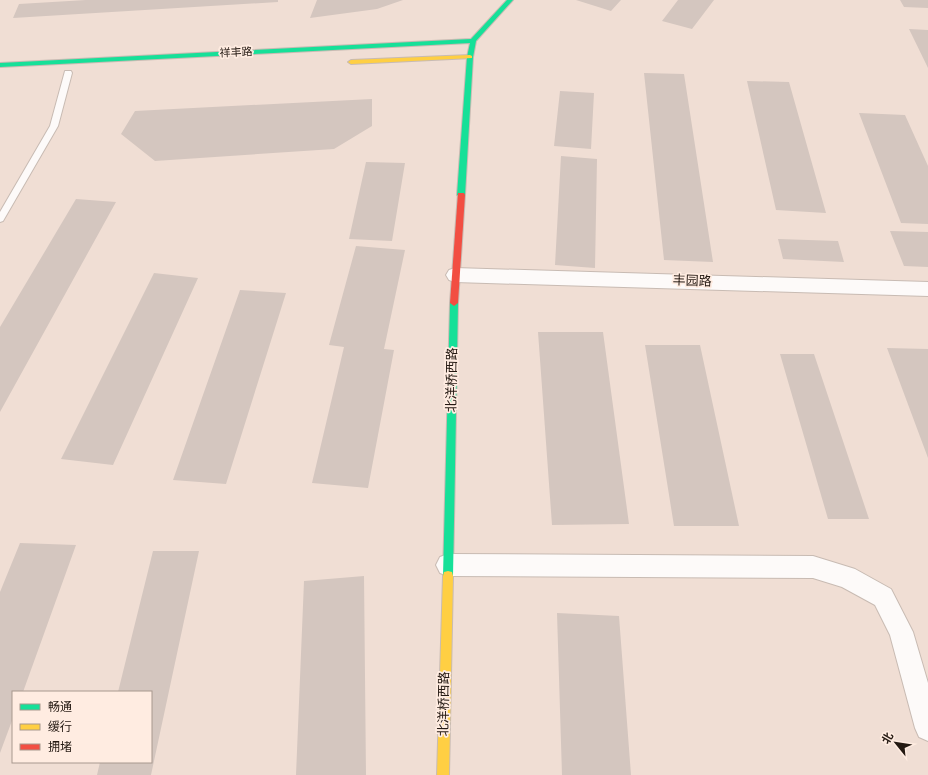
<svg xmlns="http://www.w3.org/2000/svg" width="928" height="775" font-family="Overpass,'Noto Sans SC',sans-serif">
<rect width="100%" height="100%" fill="#f0ded4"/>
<path fill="#d4c6bf" d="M 86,0 L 278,0 L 278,2 L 13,18 L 19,4 Z
M 317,0 L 403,0 L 377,9 L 310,18 Z
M 576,0 L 621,0 L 611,11 Z
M 678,0 L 714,0 L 692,29 L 662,21 Z
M 900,0 L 928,0 L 928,8 L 904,7 Z
M 909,29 L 928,30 L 928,68 Z
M 644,73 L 684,74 L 713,262 L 664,260 Z
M 747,81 L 789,82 L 826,213 L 776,210 Z
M 560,91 L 594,93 L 591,149 L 554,146 Z
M 372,99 L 372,126 L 334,149 L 155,161 L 121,134 L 135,111 Z
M 859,113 L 905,115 L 928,166 L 928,224 L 901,223 Z
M 561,156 L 597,159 L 595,268 L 555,265 Z
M 366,162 L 405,163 L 392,241 L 349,239 Z
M 76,199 L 116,202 L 0,412 L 0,327 Z
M 890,231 L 928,232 L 928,267 L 904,266 Z
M 778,239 L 838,241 L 844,262 L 783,259 Z
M 356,246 L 405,250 L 384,349 L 394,350 L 368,488 L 312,483 L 344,347 L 329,345 Z
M 154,273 L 198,278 L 113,465 L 61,459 Z
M 240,290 L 286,293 L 226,484 L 173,480 Z
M 538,332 L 603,332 L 629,524 L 552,525 Z
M 645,345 L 700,345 L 739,526 L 674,526 Z
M 887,348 L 928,349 L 928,458 Z
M 780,354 L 814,354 L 869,519 L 828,519 Z
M 20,543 L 76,545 L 23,692 L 13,692 L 13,718 L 0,753 L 0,592 Z
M 153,551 L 199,551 L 151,775 L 97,775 L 100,762 L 151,762 L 151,692 L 118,692 Z
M 364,576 L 366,775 L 296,775 L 304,581 Z
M 557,613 L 619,616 L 631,775 L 562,775 Z"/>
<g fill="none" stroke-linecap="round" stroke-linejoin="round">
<g stroke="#c8bbb3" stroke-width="2">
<path id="lane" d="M 65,71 L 71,71 L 72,73 L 58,126 L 3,221 L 0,222 L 0,212 L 50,126 Z"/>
</g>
<g stroke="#c8bbb3" stroke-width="2">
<path id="street" d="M 455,268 L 928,282 L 928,296 L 455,282 L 449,280 L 446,275 L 449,270 Z
M 448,554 L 813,556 L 855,569 L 891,589 L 913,632 L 928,683 L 928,741 L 919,737 L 915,728 L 890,635 L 875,605 L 842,587 L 813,578 L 448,576 L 440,573 L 436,565 L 440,557 Z"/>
</g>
<g stroke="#c8bbb3" stroke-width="2">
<path id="fast" d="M 507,0 L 513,0 L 476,41 L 473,57 L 465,195 L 461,197 L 457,195 L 467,57 L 470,43 L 0,67 L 0,63 L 471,39 Z
M 454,300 L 458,303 L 453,576 L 452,580 L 448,581 L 444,580 L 443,576 L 450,303 Z"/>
</g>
<g stroke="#c8bbb3" stroke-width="2">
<path id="slow" d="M 470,55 L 472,56 L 472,58 L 351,64 L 348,62 L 351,60 Z
M 448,571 L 452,572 L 453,576 L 449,775 L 437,775 L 443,576 L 444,572 Z"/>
</g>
<g stroke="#c8bbb3" stroke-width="2">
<path id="jam" d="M 458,193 L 464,193 L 465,195 L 458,303 L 454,306 L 450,303 Z"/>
</g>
<use href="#lane" fill="#fdfaf9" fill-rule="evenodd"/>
<use href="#street" fill="#fdfaf9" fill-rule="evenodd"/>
<use href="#fast" fill="#16e098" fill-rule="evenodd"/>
<use href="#slow" fill="#ffcf43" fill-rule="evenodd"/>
<use href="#jam" fill="#f24e42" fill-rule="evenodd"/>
</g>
<g text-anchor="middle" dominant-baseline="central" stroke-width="3.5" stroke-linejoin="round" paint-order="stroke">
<g font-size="11" fill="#241912" stroke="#ffece1">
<text transform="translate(236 53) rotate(-3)">祥丰路</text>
</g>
<g font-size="13" fill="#241912" stroke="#ffece1">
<text transform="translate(692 282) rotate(2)">丰园路</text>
<text transform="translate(453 380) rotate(-89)">北洋桥西路</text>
<text transform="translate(445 704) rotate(-89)">北洋桥西路</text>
</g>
</g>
<rect x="12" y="691" width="140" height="72" fill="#ffece1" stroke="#a7988e"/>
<rect x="20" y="704" width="20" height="6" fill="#16e098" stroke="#a7988e"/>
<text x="48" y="711" font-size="12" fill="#241912">畅通</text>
<rect x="20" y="724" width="20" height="6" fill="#ffcf43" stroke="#a7988e"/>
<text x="48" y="731" font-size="12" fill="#241912">缓行</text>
<rect x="20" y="744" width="20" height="6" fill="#f24e42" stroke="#a7988e"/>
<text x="48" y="751" font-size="12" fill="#241912">拥堵</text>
<g transform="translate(896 743) rotate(300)" stroke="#ffece1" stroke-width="3" paint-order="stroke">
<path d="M0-3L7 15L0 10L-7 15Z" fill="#241912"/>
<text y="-6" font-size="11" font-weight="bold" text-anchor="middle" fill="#241912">北</text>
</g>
</svg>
